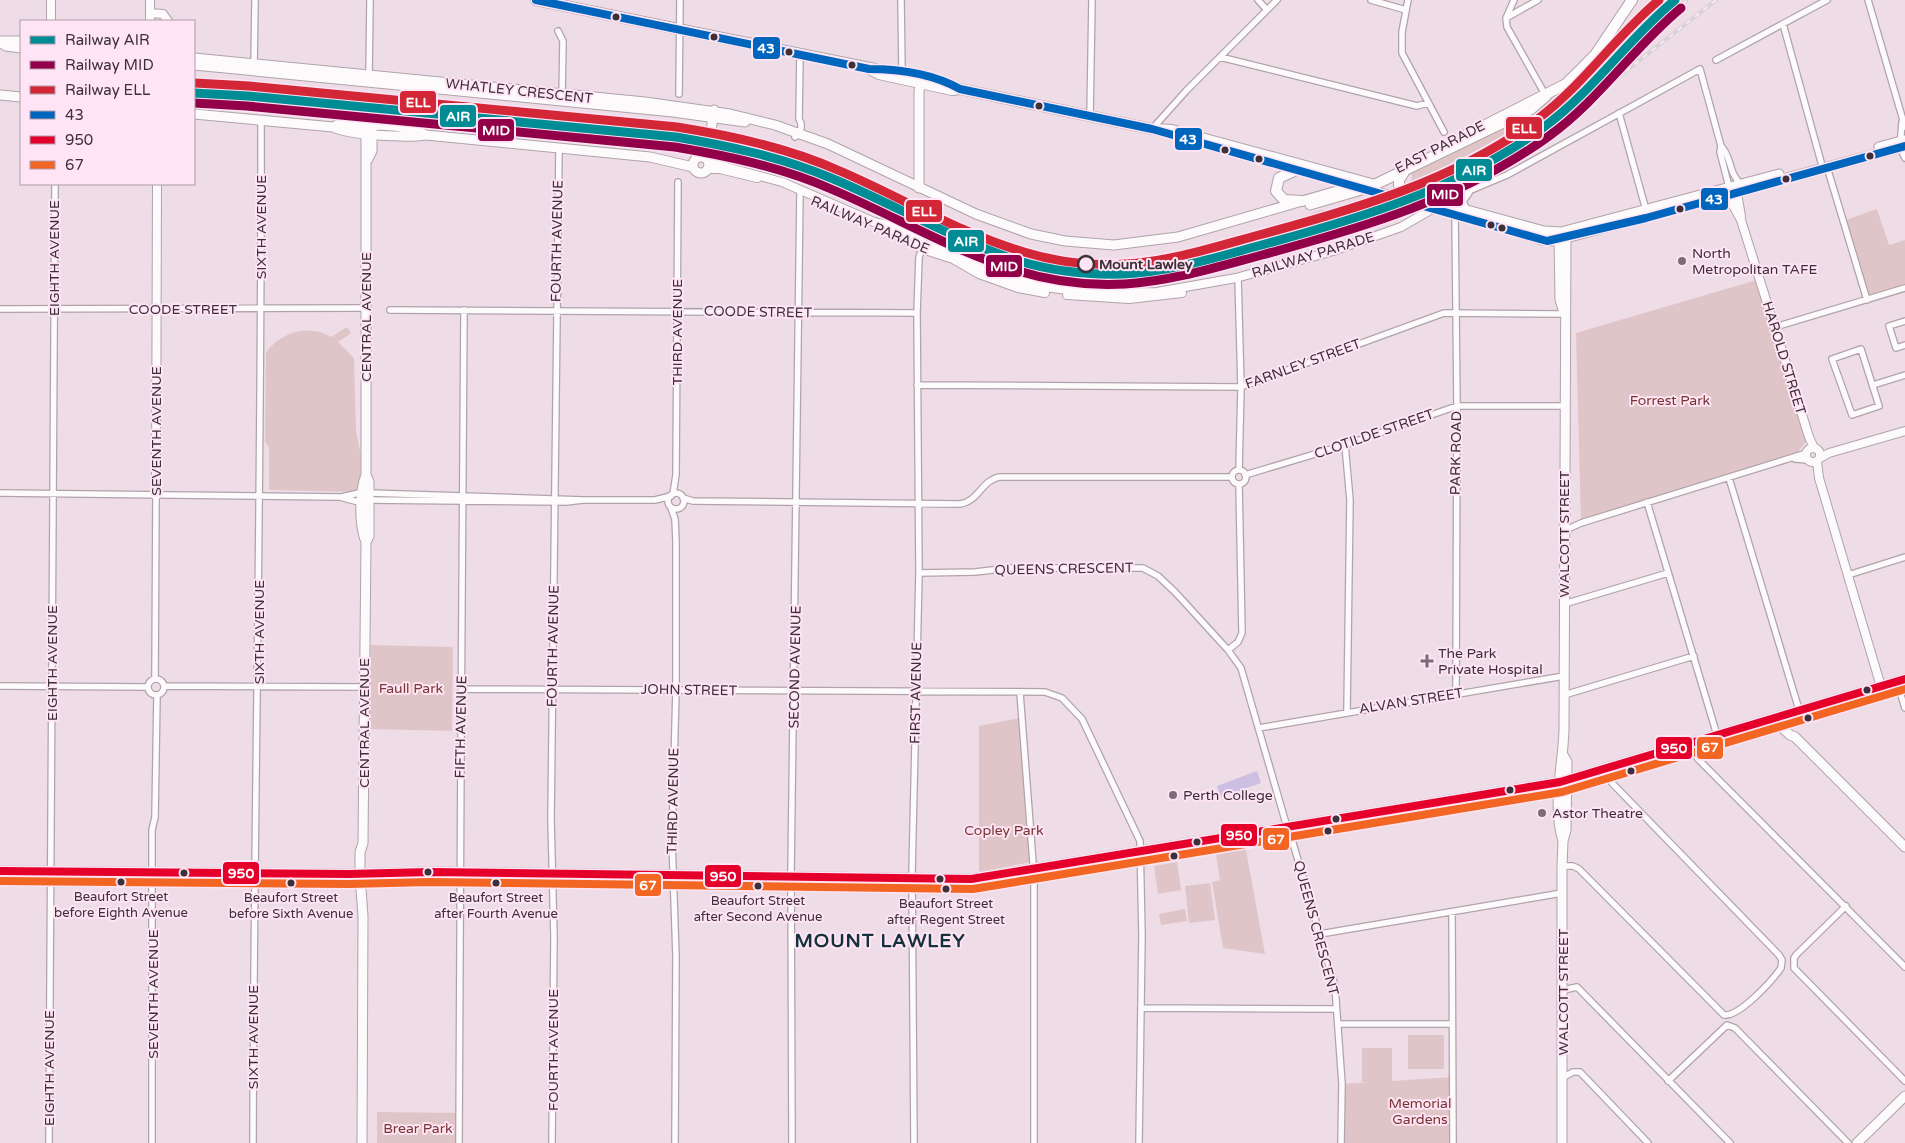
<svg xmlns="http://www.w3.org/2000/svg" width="1905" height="1143" font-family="'Varela Round',sans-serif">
<rect width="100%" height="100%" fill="#eedce7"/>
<path fill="#e0c5c8" d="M 1578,81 L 1579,82 L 1541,114 L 1440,171 L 1409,185 L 1412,178 L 1411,172 L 1440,159 L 1563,93 Z
M 1362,200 L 1368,202 L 1351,209 L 1295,221 L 1320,210 L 1336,210 L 1344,205 Z
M 1877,209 L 1889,245 L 1905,240 L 1905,288 L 1867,300 L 1843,221 Z
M 1760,279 L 1809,437 L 1793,459 L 1581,523 L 1576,333 Z
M 347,327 L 351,333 L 338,342 L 354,358 L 356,431 L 361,456 L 360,488 L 356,492 L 269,490 L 269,447 L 265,442 L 266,353 C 279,333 309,323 331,337 Z
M 371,645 L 453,647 L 452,731 L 369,729 Z
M 1024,717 L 1031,862 L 979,872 L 979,726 Z
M 1243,848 L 1246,850 L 1265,954 L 1223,948 L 1212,882 L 1220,880 L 1216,855 Z
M 1177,862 L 1181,890 L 1158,894 L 1154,866 Z
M 1210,883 L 1215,920 L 1189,923 L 1185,886 Z
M 1185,909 L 1187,921 L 1161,925 L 1159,914 Z
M 1408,1035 L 1444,1035 L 1444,1069 L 1408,1069 Z
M 1362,1048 L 1392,1048 L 1392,1081 L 1452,1077 L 1453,1143 L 1341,1143 L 1342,1084 L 1371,1082 L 1362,1082 Z
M 377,1112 L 459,1113 L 459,1143 L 377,1143 Z"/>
<path fill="#ccbfe3" d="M 1257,771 L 1261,783 L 1221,797 L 1217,786 Z"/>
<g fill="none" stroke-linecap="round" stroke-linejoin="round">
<g stroke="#b0a3ab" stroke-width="8">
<path id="minor" d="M 1258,0 L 1267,10
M 1371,0 L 1406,10
M 1408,0 L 1402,32 L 1402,53 L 1444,132
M 1514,0 L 1506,18 L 1507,27 L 1546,96
M 1868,0 L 1905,127
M 1506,18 L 1538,0
M 1783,24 L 1821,162
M 558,31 L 563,41 L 562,97
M 1220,57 L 1417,106 L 1428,103
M 1716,60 L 1827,0
M 254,67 L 255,0
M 895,76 L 902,70 L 901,0
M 369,77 L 370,0
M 679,94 L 680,0
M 1619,113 L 1646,210
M 1090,116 L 1092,0
M 1902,122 L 1900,148 L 1905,158
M 1152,129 L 1186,91 L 1277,0
M 795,137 C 801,134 803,125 799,119 L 800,55
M 1721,146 C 1732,157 1728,173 1741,184
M 1827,167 L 1867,300
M 1440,203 L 1507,175 L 1700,69 L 1721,146 L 1720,152 L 1729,187
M 1467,210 L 1463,201 L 1469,193
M 1455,213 L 1457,406 L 1456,694
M 1238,277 L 1241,387 L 1239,470
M 0,309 L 366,308
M 390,310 L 917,313
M 1905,321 L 1889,326 L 1896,348 L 1905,345
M 1775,327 L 1905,288
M 1861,349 L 1879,406 L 1852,415 L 1832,359 Z
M 917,385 L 1241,387 L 1444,313 L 1564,314
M 1873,385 L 1905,375
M 1345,445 L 1350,500 L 1347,711
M 1795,459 L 1808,460
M1232 477a7 7 0 1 1 14 0a7 7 0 1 1-14 0Z
M 1245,475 L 1345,445 L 1457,406 L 1565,406
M 1729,478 L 1800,713
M 0,493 L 340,497 L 362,503
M 369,493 L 583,500 L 655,500 L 671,496
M668 501a8 8 0 1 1 16 0a8 8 0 1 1-16 0Z
M 673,494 L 676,475 L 678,182
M 342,497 L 363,492
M 683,498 L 693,501 L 960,504 C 979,501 981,481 999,477 L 1232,477
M 369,500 L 566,502 L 583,500
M 1647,502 L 1717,735
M 671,508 L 675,519 L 676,541 L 676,690 L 672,840 L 676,956 L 675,1143
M 1564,531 L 1581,523 L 1807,453
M 919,573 L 975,572 L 1010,568 L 1143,568 L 1158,576 L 1175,592 L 1228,650 L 1241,668 L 1287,827
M 1848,575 L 1905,557
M 1564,604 L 1668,573
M 1228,650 L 1238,642 L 1242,633 L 1239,484
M148 687a8 8 0 1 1 16 0a8 8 0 1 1-16 0Z
M 155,679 L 156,496
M 0,686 L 148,687
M 164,686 L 364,687
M 1898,686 L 1905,708
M 463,689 L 1045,692 L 1062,698 L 1082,719 L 1140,841 L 1142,935 L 1139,1143
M 1020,693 L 1034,876 L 1034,1143
M 1564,695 L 1694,656
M 1259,728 L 1564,676
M 1692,746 L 1698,759 L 1905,967
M 1290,833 L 1335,986 L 1342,1084 L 1341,1143
M 1562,866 L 1573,866 L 1579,869 L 1724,1015 C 1739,1017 1772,981 1781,968 L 1782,960 L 1779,955 L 1612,783 L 1609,774
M 1846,906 L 1797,954 L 1794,958 L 1794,968 L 1905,1081
M 1452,912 L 1453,1143
M 1320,934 L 1562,893
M 1563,990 L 1577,987 L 1730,1143
M 1141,1008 L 1336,1009
M 1338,1024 L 1452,1024
M 1562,1078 L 1573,1072 L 1580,1072 L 1648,1143
M 1668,1081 L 1727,1025 L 1735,1028 L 1848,1143
M 49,1143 L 55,184
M 152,1143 L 152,830 L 155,817 L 157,695
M 253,1143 C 254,802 262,462 261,121
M 459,1143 C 459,865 463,588 464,310
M 552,1143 L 554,937 L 551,819 L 559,148
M 792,1143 L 791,872 L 800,191
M 914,1143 L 912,873 L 919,573 L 917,313 L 919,257 L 923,246"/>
</g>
<g stroke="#b0a3ab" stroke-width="10">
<path id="tertiary" d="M 51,0 L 51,21
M 150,0 L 150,21
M 150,13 L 163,14 L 168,21
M 708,162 L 782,182 L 874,222 L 896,227 L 924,244 L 953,253 L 969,263 L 1003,277 L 1044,287 L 1093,293 L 1157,292 L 1236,278 L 1333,251 L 1401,227 L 1434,208
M 707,169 L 720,169 L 757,178
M 1736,188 L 1741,216
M 1729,189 L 1733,205 L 1741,220 L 1809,437 L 1814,448
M 895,233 L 922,249 L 953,259 L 979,274 L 1018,288 L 1045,293
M 1067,295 L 1129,299 L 1182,293
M1806 455a7 7 0 1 1 14 0a7 7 0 1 1-14 0Z
M 1820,458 L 1829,453 L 1905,431
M 1817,461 L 1819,478 L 1882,690
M 156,496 L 157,184"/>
</g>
<g stroke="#b0a3ab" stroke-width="11">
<path id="secondary" d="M 0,95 L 21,97
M 194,114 L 333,127 C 348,135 408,138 426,135 L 650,157 L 693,167
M 333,127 L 339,124 C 366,126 402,122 426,135
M693 165a8 8 0 1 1 16 0a8 8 0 1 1-16 0Z
M 368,159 L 372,151 L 372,128
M 707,159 L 714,110
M 919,188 L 919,91 L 922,77
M 366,475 L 369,482 L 369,536 L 366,542
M 360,874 L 360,852 L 363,843 L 366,542 C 359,525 359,493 366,475 L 366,126"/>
</g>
<g stroke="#b0a3ab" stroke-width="11">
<path id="primary" d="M 0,41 L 21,41
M 0,42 L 6,46 L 21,48
M 194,58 L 645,102 L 730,114 L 775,125 L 828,144 L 976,214 L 1031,234 L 1065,241 L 1114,245 L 1178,237 L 1354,186
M 194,65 L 673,112 L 745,122
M 1879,147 L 1905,140
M 1310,205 L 1365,189 L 1488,222 L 1542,240 L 1555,241 L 1905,146
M 1456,207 L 1544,231 L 1561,232 L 1779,174
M 1559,235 L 1560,300 L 1564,313
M 1778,724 L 1790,735 L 1795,737 L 1905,847
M 1563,841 C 1552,806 1563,765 1564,730 L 1566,231
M 0,871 L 349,874 L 430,872 L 971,879 L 1560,782 L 1905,679
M 360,876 L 363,916 L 362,1143
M 0,877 L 335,879
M 358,880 L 974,885 L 1064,872 L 1566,787 L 1905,686
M 1562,1143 L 1562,866 L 1563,841 L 1566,830 L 1567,762 L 1563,755
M 1857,1143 L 1905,1096"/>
</g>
<g stroke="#b0a3ab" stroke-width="12">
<path id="trunk" d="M 536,0 L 875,69
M 869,69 L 879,74 L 952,90 L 960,89 L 1152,129 L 1172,130 L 1375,185
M 1464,136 L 1566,84 L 1595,55 L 1632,0
M 1296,170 L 1279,178 L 1276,191 L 1284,200 L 1302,201
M 1404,172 L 1399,180 L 1399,185 L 1406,194
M 1370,187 L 1531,109 L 1546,96"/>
</g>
<use href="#minor" stroke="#fcfafb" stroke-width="5.5"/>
<use href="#tertiary" stroke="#fcfafb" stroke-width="8"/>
<use href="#secondary" stroke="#fcfafb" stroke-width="9"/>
<use href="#primary" stroke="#fcfafb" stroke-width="9"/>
<use href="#trunk" stroke="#fcfafb" stroke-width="10"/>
<g stroke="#d7d2d5" stroke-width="4">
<path id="rail" d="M 1578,102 L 1627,51 L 1687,0
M 1529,144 L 1559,124 L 1716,0"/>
</g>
<use href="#rail" stroke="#fee4f4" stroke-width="2" stroke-dasharray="5.5" stroke-linecap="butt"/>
<g stroke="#fee4f4" stroke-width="11">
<path id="bus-1" d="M 536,0 L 869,69 C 899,69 933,74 960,89 L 1152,129 L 1547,241 L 1646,218 L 1905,146"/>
</g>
<g stroke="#fee4f4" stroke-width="11">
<path id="bus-2" d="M 0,871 L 349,874 L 430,872 L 971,879 L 1560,782 L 1905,679"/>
</g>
<g stroke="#fee4f4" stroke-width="11">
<path id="bus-3" d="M 0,881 L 349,884 L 430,882 L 973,889 L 1562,792 L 1905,689"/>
</g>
<use href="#bus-1" stroke="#0065bd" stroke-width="8"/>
<use href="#bus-2" stroke="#e4002b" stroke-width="8"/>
<use href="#bus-3" stroke="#f26522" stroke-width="8"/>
<g stroke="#fee4f4" stroke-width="12">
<path id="rail-1" d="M 194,93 L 248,96 L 676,137 C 729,146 781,157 831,178 C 894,204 953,240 1019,261 C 1052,271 1088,275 1123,274 C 1169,272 1214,258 1258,246 C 1358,219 1460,189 1544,127 C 1592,92 1628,39 1675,0"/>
</g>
<g stroke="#fee4f4" stroke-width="12">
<path id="rail-2" d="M 194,103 L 247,106 L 675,147 C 728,156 781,167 831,189 C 893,215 951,250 1015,270 C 1050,281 1089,286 1125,284 C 1172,281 1217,267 1262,255 C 1362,228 1464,198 1549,136 C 1599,100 1634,47 1681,8"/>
</g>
<g stroke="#fee4f4" stroke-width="12">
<path id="rail-3" d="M 195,83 L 249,86 L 677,127 C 733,136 788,148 840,171 C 901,197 959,233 1024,252 C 1056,262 1092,266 1126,264 C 1172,261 1215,247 1259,235 C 1356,209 1457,180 1539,118 C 1584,84 1616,36 1659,0"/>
</g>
<use href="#rail-1" stroke="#008c95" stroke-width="9"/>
<use href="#rail-2" stroke="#910048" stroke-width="9"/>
<use href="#rail-3" stroke="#d32737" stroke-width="9"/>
</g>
<g fill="#3d3038" stroke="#fee4f4" stroke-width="2">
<circle cx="616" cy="17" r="4.5"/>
<circle cx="714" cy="37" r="4.5"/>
<circle cx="789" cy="52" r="4.5"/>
<circle cx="852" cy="65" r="4.5"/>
<circle cx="1039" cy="106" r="4.5"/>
<circle cx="1225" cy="150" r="4.5"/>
<circle cx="1870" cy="156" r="4.5"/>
<circle cx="1259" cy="159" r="4.5"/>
<circle cx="1786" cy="179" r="4.5"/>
<circle cx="1680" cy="209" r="4.5"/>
<circle cx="1491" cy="225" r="4.5"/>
<circle cx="1502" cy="228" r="4.5"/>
<circle cx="1867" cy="690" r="4.5"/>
<circle cx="1808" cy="718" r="4.5"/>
<circle cx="1631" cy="771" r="4.5"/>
<circle cx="1510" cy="790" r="4.5"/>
<circle cx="1336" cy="819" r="4.5"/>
<circle cx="1328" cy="831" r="4.5"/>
<circle cx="1197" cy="842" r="4.5"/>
<circle cx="1174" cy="856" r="4.5"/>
<circle cx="428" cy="872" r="4.5"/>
<circle cx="184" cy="873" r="4.5"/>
<circle cx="940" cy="879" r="4.5"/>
<circle cx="121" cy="882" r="4.5"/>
<circle cx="291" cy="883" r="4.5"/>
<circle cx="496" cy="883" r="4.5"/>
<circle cx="758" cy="886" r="4.5"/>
<circle cx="946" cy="889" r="4.5"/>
</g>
<g fill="#7b6c75" stroke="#fee4f4" stroke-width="2">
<circle cx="1682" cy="261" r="5"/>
<path d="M1424.5 653.5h5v5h5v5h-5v5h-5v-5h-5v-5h5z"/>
<circle cx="1173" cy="795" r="5"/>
<circle cx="1542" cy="813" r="5"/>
</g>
<circle fill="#fee4f4" stroke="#3d3038" stroke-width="2.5" cx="1086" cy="264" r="8"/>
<g text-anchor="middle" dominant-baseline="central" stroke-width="4" stroke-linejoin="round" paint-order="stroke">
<g font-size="13" fill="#3d3038" stroke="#fee4f4">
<text x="121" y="897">Beaufort Street<tspan x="121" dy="16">before Eighth Avenue</tspan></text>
<text x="291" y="898">Beaufort Street<tspan x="291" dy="16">before Sixth Avenue</tspan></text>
<text x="496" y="898">Beaufort Street<tspan x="496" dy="16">after Fourth Avenue</tspan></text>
<text x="758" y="901">Beaufort Street<tspan x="758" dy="16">after Second Avenue</tspan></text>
<text x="946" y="904">Beaufort Street<tspan x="946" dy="16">after Regent Street</tspan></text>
</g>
<g font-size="14" fill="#3d3038" stroke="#fee4f4">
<text transform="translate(519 91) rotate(6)">WHATLEY CRESCENT</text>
<text transform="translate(1440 147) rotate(-27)">EAST PARADE</text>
<text transform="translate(870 225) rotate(23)">RAILWAY PARADE</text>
<text transform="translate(261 227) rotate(-90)">SIXTH AVENUE</text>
<text transform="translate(557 241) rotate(-89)">FOURTH AVENUE</text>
<text transform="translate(1313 255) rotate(-17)">RAILWAY PARADE</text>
<text transform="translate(54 258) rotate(-90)">EIGHTH AVENUE</text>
<text x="183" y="309">COODE STREET</text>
<text transform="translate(758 312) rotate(1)">COODE STREET</text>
<text transform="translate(366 317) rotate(-90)">CENTRAL AVENUE</text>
<text transform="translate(677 332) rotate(-90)">THIRD AVENUE</text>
<text transform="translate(1784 358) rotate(73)">HAROLD STREET</text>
<text transform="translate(1303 364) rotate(-20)">FARNLEY STREET</text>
<text transform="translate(156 431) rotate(-90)">SEVENTH AVENUE</text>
<text transform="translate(1374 434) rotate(-19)">CLOTILDE STREET</text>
<text transform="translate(1456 453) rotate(-89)">PARK ROAD</text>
<text transform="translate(1564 534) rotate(-90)">WALCOTT STREET</text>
<text transform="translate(1064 569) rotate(-1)">QUEENS CRESCENT</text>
<text transform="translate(259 632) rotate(-90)">SIXTH AVENUE</text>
<text transform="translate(553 646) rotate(-89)">FOURTH AVENUE</text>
<text transform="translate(52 663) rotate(-90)">EIGHTH AVENUE</text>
<text transform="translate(795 667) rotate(-89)">SECOND AVENUE</text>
<text transform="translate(689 690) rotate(1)">JOHN STREET</text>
<text transform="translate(916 693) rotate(-89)">FIRST AVENUE</text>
<text transform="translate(1411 701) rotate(-9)">ALVAN STREET</text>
<text transform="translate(364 723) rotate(-90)">CENTRAL AVENUE</text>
<text transform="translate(461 727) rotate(-89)">FIFTH AVENUE</text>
<text transform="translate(673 801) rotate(-89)">THIRD AVENUE</text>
<text transform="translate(1316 928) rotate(75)">QUEENS CRESCENT</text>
<text transform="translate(1563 992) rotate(-90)">WALCOTT STREET</text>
<text transform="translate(153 994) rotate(-90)">SEVENTH AVENUE</text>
<text transform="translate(253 1037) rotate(-90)">SIXTH AVENUE</text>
<text transform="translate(553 1050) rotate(-90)">FOURTH AVENUE</text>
<text transform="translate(49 1068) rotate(-90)">EIGHTH AVENUE</text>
</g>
<g font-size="14" fill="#3d3038" stroke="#fee4f4" text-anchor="start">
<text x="1692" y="253">North<tspan x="1692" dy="16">Metropolitan TAFE</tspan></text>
<text x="1438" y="653">The Park<tspan x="1438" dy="16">Private Hospital</tspan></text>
<text x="1183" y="795">Perth College</text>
<text x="1552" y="813">Astor Theatre</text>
</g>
<g font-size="14" font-weight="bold" fill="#3d3038" stroke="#fee4f4" text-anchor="start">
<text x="1099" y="264">Mount Lawley</text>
</g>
<g font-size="14" fill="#793532" stroke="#fee4f4">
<text x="1670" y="400">Forrest Park</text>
<text x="411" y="688">Faull Park</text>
<text x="1004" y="830">Copley Park</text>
<text x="1420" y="1103">Memorial<tspan x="1420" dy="16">Gardens</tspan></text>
<text x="418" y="1128">Brear Park</text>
</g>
<g font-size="19" font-weight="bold" letter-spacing="1" fill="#14313c" stroke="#fee4f4">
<text x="880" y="941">MOUNT LAWLEY</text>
</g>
</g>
<g stroke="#fee4f4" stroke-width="2">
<rect x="752" y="36" width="29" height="24" rx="5" fill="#0065bd"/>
<rect x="399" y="90" width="38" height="24" rx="5" fill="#d32737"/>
<rect x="439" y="104" width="38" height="24" rx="5" fill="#008c95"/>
<rect x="1505" y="116" width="38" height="24" rx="5" fill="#d32737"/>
<rect x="477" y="118" width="38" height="24" rx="5" fill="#910048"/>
<rect x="1174" y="127" width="29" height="24" rx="5" fill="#0065bd"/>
<rect x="1455" y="158" width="38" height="24" rx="5" fill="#008c95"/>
<rect x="1426" y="183" width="38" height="24" rx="5" fill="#910048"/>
<rect x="1700" y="187" width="29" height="24" rx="5" fill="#0065bd"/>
<rect x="905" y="199" width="38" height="24" rx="5" fill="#d32737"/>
<rect x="947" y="229" width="38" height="24" rx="5" fill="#008c95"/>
<rect x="985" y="254" width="38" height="24" rx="5" fill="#910048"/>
<rect x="1696" y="736" width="28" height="24" rx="5" fill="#f26522"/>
<rect x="1655" y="736" width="38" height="24" rx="5" fill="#e4002b"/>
<rect x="1220" y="823" width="38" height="24" rx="5" fill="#e4002b"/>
<rect x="1262" y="827" width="28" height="24" rx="5" fill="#f26522"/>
<rect x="222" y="861" width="38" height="24" rx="5" fill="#e4002b"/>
<rect x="704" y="864" width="38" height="24" rx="5" fill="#e4002b"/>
<rect x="634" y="873" width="28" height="24" rx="5" fill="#f26522"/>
</g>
<g font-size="14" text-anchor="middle" font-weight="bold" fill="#fff">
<text x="766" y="53">43</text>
<text x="418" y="107">ELL</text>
<text x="458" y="121">AIR</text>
<text x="1524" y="133">ELL</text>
<text x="496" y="135">MID</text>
<text x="1188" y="144">43</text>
<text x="1474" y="175">AIR</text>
<text x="1445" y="199">MID</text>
<text x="1714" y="204">43</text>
<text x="924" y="216">ELL</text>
<text x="966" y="246">AIR</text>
<text x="1004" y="271">MID</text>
<text x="1710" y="752">67</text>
<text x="1674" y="753">950</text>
<text x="1239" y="840">950</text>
<text x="1276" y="844">67</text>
<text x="241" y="878">950</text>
<text x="723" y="881">950</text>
<text x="648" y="890">67</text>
</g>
<rect x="20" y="20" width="175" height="165" fill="#fee4f4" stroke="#b19ca9"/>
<rect x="30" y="36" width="25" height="8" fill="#008c95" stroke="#b19ca9"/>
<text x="65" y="45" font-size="15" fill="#3d3038">Railway AIR</text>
<rect x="30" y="61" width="25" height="8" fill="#910048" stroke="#b19ca9"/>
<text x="65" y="70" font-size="15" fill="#3d3038">Railway MID</text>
<rect x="30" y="86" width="25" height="8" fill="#d32737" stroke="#b19ca9"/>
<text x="65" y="95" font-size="15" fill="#3d3038">Railway ELL</text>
<rect x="30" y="111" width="25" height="8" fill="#0065bd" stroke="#b19ca9"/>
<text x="65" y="120" font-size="15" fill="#3d3038">43</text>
<rect x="30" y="136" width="25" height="8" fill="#e4002b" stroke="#b19ca9"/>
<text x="65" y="145" font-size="15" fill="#3d3038">950</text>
<rect x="30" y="161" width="25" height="8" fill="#f26522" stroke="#b19ca9"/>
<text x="65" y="170" font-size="15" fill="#3d3038">67</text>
</svg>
